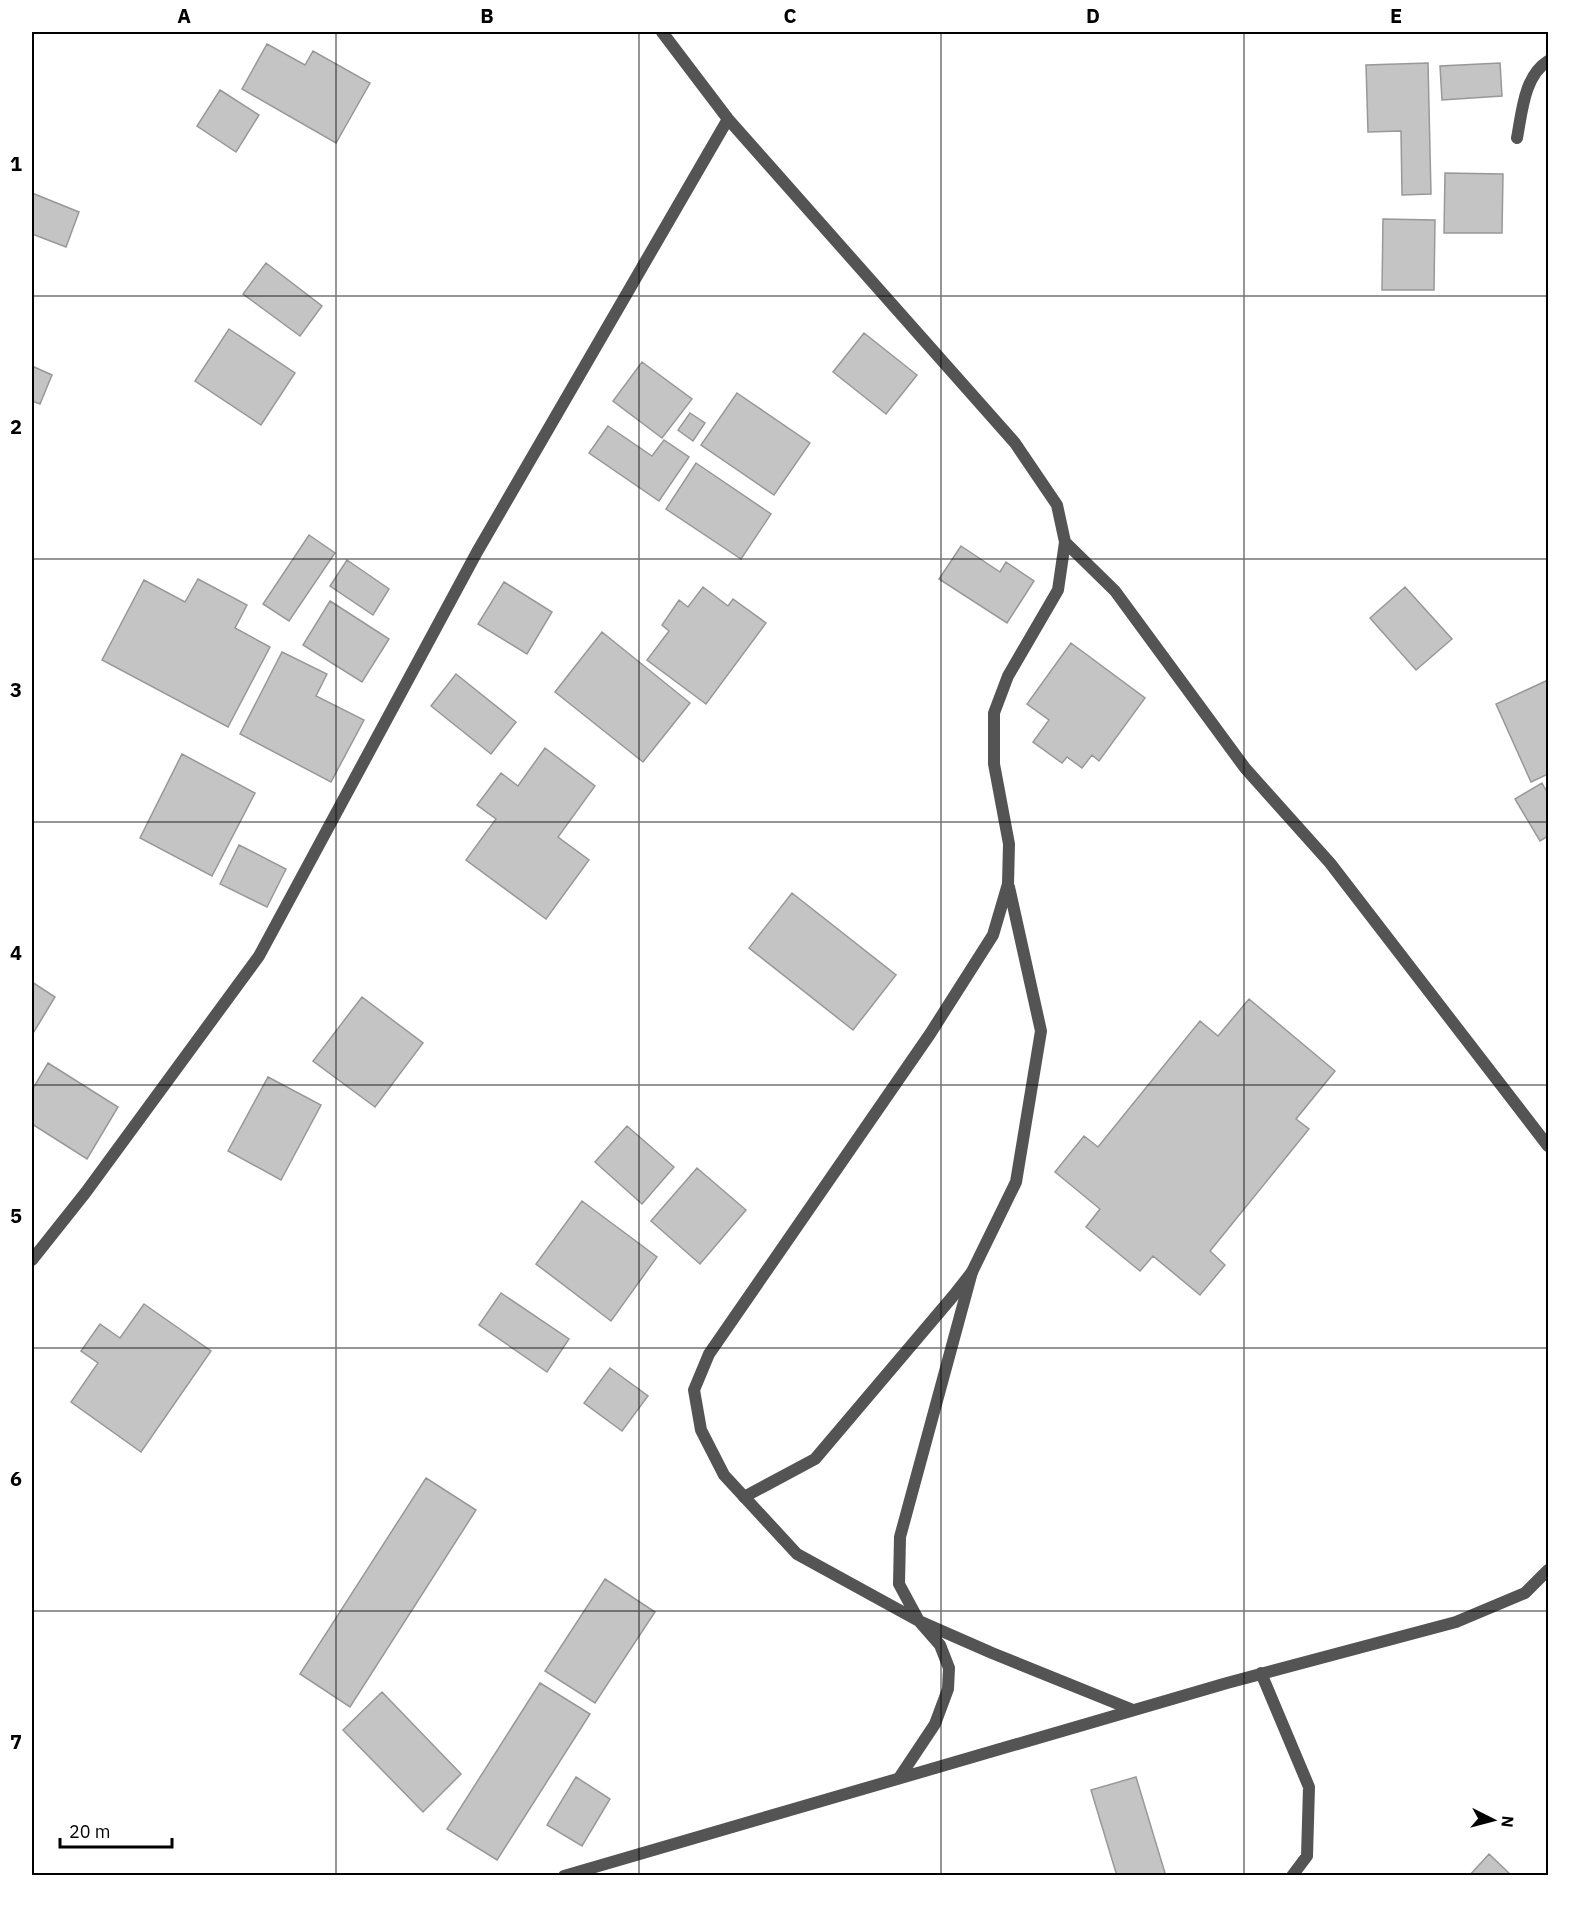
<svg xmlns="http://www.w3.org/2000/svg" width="1580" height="1907" font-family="'IBM Plex Sans',sans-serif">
<rect width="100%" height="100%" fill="#fff"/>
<path fill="#c4c4c4" stroke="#989898" stroke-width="1.5" d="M 267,44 L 305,65 L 313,51 L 370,83 L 336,143 L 242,89 Z
M 1428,63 L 1431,194 L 1402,195 L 1401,131 L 1368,132 L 1366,65 Z
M 1500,63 L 1502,96 L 1442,100 L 1440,66 Z
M 220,90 L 259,115 L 236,152 L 197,126 Z
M 1445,173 L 1503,174 L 1502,233 L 1444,233 Z
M 32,193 L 79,212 L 66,247 L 32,234 Z
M 1383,219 L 1435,220 L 1434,290 L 1382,290 Z
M 266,263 L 322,306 L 300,336 L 243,294 Z
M 229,329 L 295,373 L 261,425 L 195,381 Z
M 864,333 L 917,375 L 886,414 L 833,372 Z
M 642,362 L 692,399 L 662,438 L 613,401 Z
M 32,366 L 52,375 L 40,404 L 32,401 Z
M 737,393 L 810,443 L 774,495 L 701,445 Z
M 690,413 L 705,423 L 693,441 L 678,430 Z
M 608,426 L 652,456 L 664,440 L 689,457 L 659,501 L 589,453 Z
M 696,463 L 771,514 L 741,559 L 666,509 Z
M 309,535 L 335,553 L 289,621 L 263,604 Z
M 961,546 L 1000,572 L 1006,562 L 1034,581 L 1007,623 L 939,579 Z
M 347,560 L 389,589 L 373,615 L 330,586 Z
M 198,579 L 247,605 L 235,628 L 270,647 L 228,727 L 102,660 L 144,580 L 185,602 Z
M 504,582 L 552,612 L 527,654 L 478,624 Z
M 703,587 L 728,606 L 733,599 L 766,623 L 706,704 L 647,660 L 669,631 L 662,625 L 679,600 L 688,607 Z
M 1405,587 L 1452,639 L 1416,670 L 1370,618 Z
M 330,601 L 389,639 L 362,682 L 303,645 Z
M 602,632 L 690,703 L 643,762 L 555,692 Z
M 1071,643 L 1145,698 L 1099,761 L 1092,755 L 1082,768 L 1067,757 L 1062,763 L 1033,742 L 1049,720 L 1027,704 Z
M 282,652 L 327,674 L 316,696 L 364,720 L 331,782 L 240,734 Z
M 456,674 L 516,722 L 491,754 L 431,706 Z
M 1548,680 L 1548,774 L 1531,782 L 1496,704 Z
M 545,748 L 595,786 L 558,837 L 589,860 L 546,919 L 466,860 L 496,819 L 477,805 L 501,773 L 518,786 Z
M 182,754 L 255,793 L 212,876 L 140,838 Z
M 1542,783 L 1548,794 L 1548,836 L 1540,841 L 1515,799 Z
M 239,845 L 286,869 L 267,907 L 220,884 Z
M 792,893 L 896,975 L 853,1030 L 749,948 Z
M 32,982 L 55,997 L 32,1035 Z
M 362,997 L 423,1043 L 375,1107 L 313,1061 Z
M 1249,999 L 1335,1071 L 1296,1119 L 1309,1129 L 1210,1251 L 1225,1265 L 1200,1295 L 1153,1256 L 1140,1271 L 1086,1227 L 1100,1209 L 1055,1172 L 1084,1136 L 1098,1147 L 1200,1021 L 1218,1036 Z
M 48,1063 L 118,1107 L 87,1159 L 32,1124 L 32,1090 Z
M 268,1077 L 321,1105 L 281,1180 L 228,1151 Z
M 627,1126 L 674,1167 L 642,1204 L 595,1162 Z
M 697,1168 L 746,1210 L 700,1264 L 651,1221 Z
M 582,1201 L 657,1257 L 611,1321 L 536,1264 Z
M 501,1293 L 569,1339 L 547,1372 L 479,1325 Z
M 144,1304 L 211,1351 L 141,1452 L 71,1402 L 98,1363 L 81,1351 L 100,1324 L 120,1338 Z
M 610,1368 L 648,1396 L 622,1431 L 584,1403 Z
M 426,1478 L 476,1510 L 350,1707 L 300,1674 Z
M 605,1579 L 655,1612 L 595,1703 L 545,1671 Z
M 540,1683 L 590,1714 L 497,1860 L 447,1829 Z
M 382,1692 L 461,1774 L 423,1812 L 343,1730 Z
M 576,1777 L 610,1799 L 582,1846 L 547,1825 Z
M 1136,1777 L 1165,1873 L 1158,1876 L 1117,1876 L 1091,1790 Z
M 1489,1854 L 1512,1876 L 1469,1876 Z"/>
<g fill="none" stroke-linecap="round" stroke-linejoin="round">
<path stroke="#545454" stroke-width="12" d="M 744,1497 L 815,1459 L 954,1295 L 972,1272"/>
<path stroke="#545454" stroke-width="12" d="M 662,32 L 728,119 L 1015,443 L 1057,505 L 1065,542 L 1058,590 L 1008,676 L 994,713 L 994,764 L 1009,844 L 1008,884 L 993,935 L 930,1034 L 709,1354 L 694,1390 L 701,1430 L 724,1475 L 797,1554 L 919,1621 L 992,1653 L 1133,1710
M 1517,138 C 1522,112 1524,76 1548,61
M 1065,542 L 1115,591 L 1245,768 L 1330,863 L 1548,1146
M 32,1260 L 86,1192 L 259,956 L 477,552 L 728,119
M 1261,1673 L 1309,1787 L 1307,1856 L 1292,1876
M 899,1778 L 935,1724 L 948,1689 L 949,1668 L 940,1645 L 919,1621 L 899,1584 L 900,1537 L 972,1272 L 1016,1182 L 1041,1031 L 1009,887
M 564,1876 L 1227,1683 L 1456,1622 L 1525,1593 L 1548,1570"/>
</g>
<path fill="none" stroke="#000" stroke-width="1.5" stroke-opacity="0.55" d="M 336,32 L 336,1876M 639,32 L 639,1876M 941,32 L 941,1876M 1244,32 L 1244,1876M 32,296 L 1548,296M 32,559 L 1548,559M 32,822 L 1548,822M 32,1085 L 1548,1085M 32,1348 L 1548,1348M 32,1611 L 1548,1611"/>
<rect width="1580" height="1907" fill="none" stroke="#ffffff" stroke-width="66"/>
<g transform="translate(1493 1820) rotate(96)" stroke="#ffffff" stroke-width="4.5" paint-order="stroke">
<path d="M0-4.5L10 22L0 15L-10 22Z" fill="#000000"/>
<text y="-9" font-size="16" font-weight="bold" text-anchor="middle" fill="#000000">N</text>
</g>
<path d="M60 1838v9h112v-9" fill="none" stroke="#000000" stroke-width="3"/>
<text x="69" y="1838" font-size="18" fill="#000000" stroke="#ffffff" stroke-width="4.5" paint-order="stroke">20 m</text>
<rect x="33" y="33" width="1514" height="1841" fill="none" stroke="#000" stroke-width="2"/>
<g font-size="20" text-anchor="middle" font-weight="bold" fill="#000">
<text x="184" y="23">A</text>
<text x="487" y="23">B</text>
<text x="790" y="23">C</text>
<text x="1093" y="23">D</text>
<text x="1396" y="23">E</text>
<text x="16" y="171">1</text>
<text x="16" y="434">2</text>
<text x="16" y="697">3</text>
<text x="16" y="960">4</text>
<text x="16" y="1223">5</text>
<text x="16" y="1486">6</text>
<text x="16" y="1749">7</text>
</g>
</svg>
